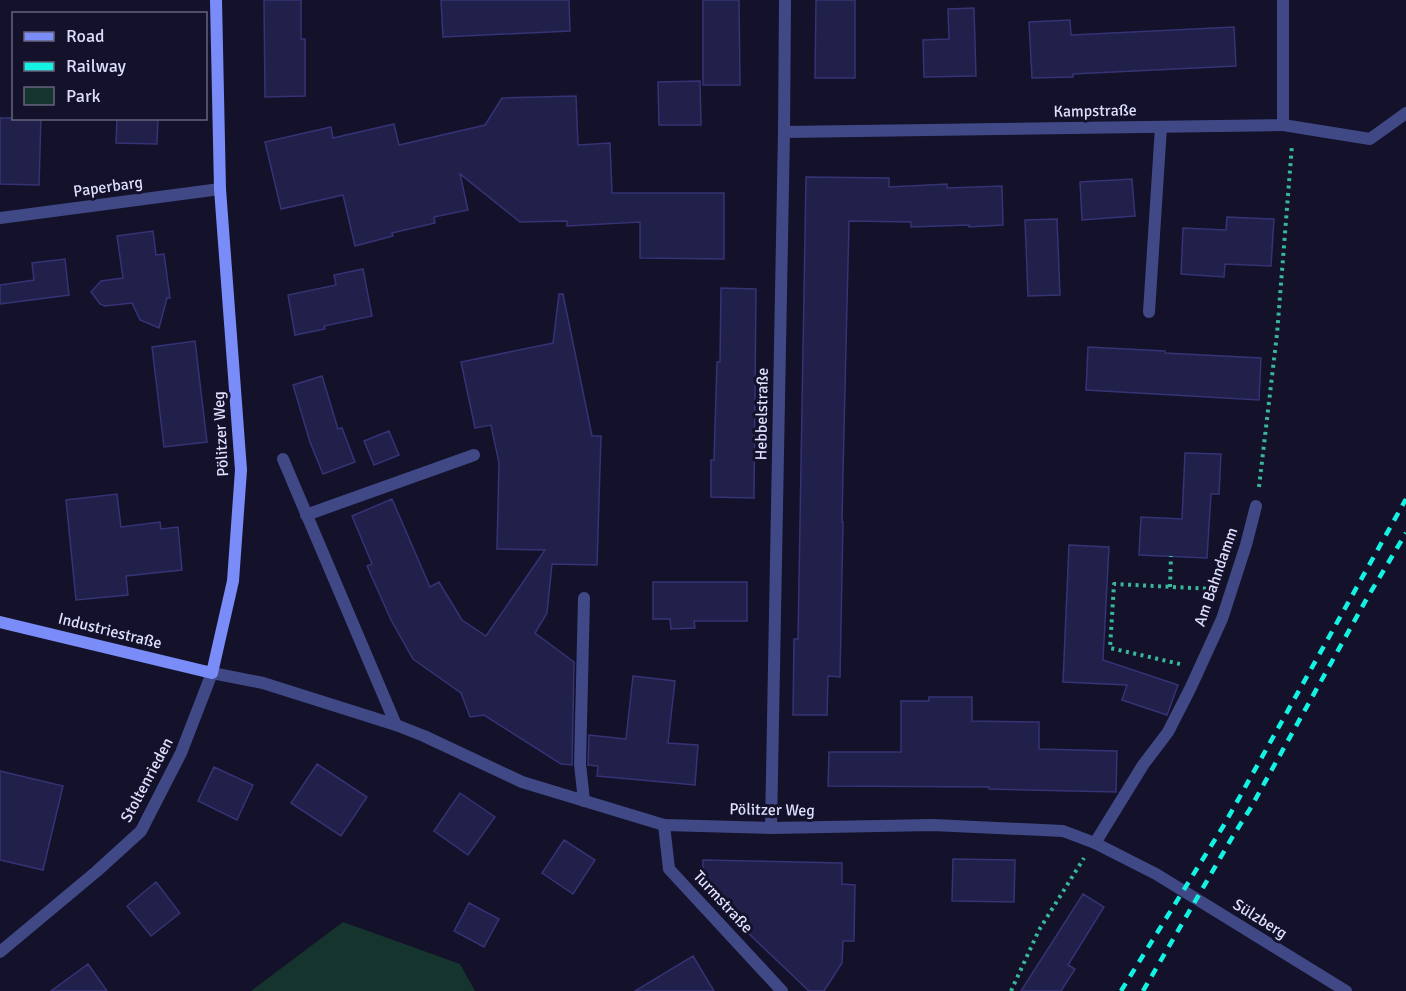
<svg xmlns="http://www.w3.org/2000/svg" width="1406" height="991" font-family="Signika,sans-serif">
<rect width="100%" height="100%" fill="#13122a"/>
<path fill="#16342e" d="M 343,922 L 460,964 L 475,991 L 251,991 Z"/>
<path fill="#21204a" stroke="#353375" stroke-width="1.5" d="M 264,0 L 301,0 L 301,39 L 305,39 L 305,96 L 265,97 Z
M 441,0 L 569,0 L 570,31 L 443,37 Z
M 703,0 L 739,0 L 740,85 L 703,85 Z
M 816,0 L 855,0 L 855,78 L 815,78 Z
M 974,8 L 976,76 L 924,77 L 923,40 L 949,39 L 948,9 Z
M 1070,20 L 1071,35 L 1234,27 L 1236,66 L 1073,74 L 1073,77 L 1032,78 L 1029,22 Z
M 700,81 L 701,125 L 659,125 L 658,82 Z
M 576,96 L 578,145 L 610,143 L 612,193 L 724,193 L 724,259 L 640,258 L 640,222 L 567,226 L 567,221 L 520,222 L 460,174 L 468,210 L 434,217 L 435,223 L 392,233 L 393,236 L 355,246 L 343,195 L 281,209 L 265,142 L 331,127 L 333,138 L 394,124 L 399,145 L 485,125 L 502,98 Z
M 0,118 L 41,118 L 39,185 L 0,184 Z
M 117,118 L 158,118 L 157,144 L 116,143 Z
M 806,177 L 889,178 L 889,187 L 947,184 L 947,188 L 1002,186 L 1003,225 L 969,227 L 969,225 L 911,227 L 911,222 L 849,221 L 843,472 L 842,522 L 843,522 L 840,677 L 828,676 L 827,715 L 793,715 L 794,639 L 798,639 Z
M 1132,179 L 1135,216 L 1082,220 L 1080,182 Z
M 1227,217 L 1274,219 L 1271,266 L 1225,264 L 1224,277 L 1181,274 L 1183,228 L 1226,230 Z
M 1057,219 L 1060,295 L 1028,296 L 1025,220 Z
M 153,231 L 156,255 L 164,254 L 170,298 L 167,298 L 159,328 L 140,320 L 132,303 L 105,306 L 100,304 L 91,292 L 101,281 L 123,278 L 117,236 Z
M 65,259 L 69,295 L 0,304 L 0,285 L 34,280 L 32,263 Z
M 363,269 L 372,316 L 324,326 L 325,329 L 295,335 L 288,295 L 336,285 L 334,275 Z
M 721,288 L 756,289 L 754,498 L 711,497 L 711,460 L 714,460 L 717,362 L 720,362 Z
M 559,294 L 563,294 L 592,436 L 601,436 L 597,565 L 552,564 L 547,613 L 535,633 L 574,662 L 572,765 L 561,764 L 484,715 L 470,717 L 461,693 L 413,659 L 391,620 L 367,566 L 372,564 L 352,516 L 392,499 L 430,587 L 439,582 L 462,620 L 486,636 L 545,550 L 497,549 L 499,463 L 491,425 L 475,428 L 461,362 L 553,343 Z
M 195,341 L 207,442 L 164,447 L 152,347 Z
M 1088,347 L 1165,351 L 1165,353 L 1261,358 L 1259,400 L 1086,390 Z
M 322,376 L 338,429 L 342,428 L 355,462 L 323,474 L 310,442 L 293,385 Z
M 389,431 L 399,455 L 374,465 L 364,441 Z
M 1185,453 L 1221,454 L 1219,494 L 1211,494 L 1207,558 L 1139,555 L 1141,517 L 1182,519 Z
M 117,494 L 121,527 L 160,522 L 161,529 L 178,527 L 182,570 L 126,576 L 128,595 L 76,600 L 66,500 Z
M 1069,545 L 1109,547 L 1103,660 L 1178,685 L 1167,715 L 1122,700 L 1127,685 L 1063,682 Z
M 653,582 L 747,582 L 747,621 L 694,621 L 695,628 L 671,629 L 670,619 L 653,619 Z
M 633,676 L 675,681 L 668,743 L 698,745 L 695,785 L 597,776 L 598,766 L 588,765 L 589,735 L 626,739 Z
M 929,697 L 972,697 L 972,721 L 1039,722 L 1039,749 L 1117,751 L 1116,792 L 989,789 L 989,787 L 828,786 L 829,752 L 901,752 L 901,701 L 929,701 Z
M 317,764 L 367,797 L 341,836 L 291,803 Z
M 214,767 L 253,785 L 237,820 L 198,801 Z
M 0,771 L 63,786 L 43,870 L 0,860 Z
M 460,793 L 495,817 L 468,855 L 434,831 Z
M 564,840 L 595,860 L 573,894 L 542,873 Z
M 953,859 L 1015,860 L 1014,902 L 952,901 Z
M 703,860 L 842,863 L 842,884 L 855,885 L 854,941 L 843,941 L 842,963 L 824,991 L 809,991 L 703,890 Z
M 156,882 L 180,913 L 151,936 L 127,906 Z
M 1083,894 L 1104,907 L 1068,965 L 1075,969 L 1061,991 L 1021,991 Z
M 469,903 L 499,919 L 484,947 L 454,931 Z
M 693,956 L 714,991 L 635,991 Z
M 88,964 L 107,991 L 51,991 Z"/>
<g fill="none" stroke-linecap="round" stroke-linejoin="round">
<path stroke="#38b79a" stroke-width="4" stroke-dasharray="3 4.5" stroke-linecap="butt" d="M 1259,487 L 1277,334 L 1292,145
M 1170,587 L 1171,556
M 1180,664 L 1110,648 L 1114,584 L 1213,589
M 1011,991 L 1039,930 L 1084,858"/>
<path stroke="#404986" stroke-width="12" d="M 1283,125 L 1370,139 L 1406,113
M 1149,312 L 1161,127
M 306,515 L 474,455
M 584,598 L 580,764 L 584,801"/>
<path stroke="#404986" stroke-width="12" d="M 784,132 L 1283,125 L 1283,0
M 0,218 L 220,189
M 283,459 L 396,725
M 664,825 L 669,869 L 782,991
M 771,828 L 784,132 L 785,0
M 1095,843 L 1143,765 L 1168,732 L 1190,689 L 1222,619 L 1246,545 L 1256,506
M 0,952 L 97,871 L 141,831 L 181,753 L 212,673"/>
<path stroke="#404986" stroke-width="12" d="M 212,673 L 263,683 L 396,725 L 424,736 L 522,782 L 664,825 L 771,828 L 933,825 L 1063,831 L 1095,843 L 1156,874 L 1346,991"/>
<path stroke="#7a8cf8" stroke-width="12" d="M 0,622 L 212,673 L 233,581 L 241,470 L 220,189 L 216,0"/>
<path stroke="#14f2e3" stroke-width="4.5" stroke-dasharray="9 8" stroke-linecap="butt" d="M 1121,991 L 1224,825 L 1406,499
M 1143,991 L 1233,836 L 1250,809 L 1366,600 L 1406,533"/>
</g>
<g text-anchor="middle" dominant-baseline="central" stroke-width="6" stroke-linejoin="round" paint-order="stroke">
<g font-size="16" fill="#dddffd" stroke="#13122a">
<text transform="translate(1095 111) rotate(-1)">Kampstraße</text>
<text transform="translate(108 187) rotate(-8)">Paperbarg</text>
<text transform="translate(762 414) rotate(-89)">Hebbelstraße</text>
<text transform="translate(221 434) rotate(-93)">Pölitzer Weg</text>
<text transform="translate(1216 577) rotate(-71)">Am Bahndamm</text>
<text transform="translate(110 631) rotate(14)">Industriestraße</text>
<text transform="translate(147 780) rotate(-62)">Stoltenrieden</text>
<text transform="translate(772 810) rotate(1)">Pölitzer Weg</text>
<text transform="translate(723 902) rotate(47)">Turmstraße</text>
<text transform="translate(1260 919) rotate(32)">Sülzberg</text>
</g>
</g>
<rect x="12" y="12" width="195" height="108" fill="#13122a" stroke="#64647e" stroke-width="1.5"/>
<rect x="24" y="32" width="30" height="9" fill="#7a8cf8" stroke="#64647e" stroke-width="1.5"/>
<text x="66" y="42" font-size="18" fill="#dddffd">Road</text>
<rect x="24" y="62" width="30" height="9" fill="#14f2e3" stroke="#64647e" stroke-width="1.5"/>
<text x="66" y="72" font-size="18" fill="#dddffd">Railway</text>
<rect x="24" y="87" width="30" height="18" fill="#16342e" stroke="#64647e" stroke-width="1.5"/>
<text x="66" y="102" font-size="18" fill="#dddffd">Park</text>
</svg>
